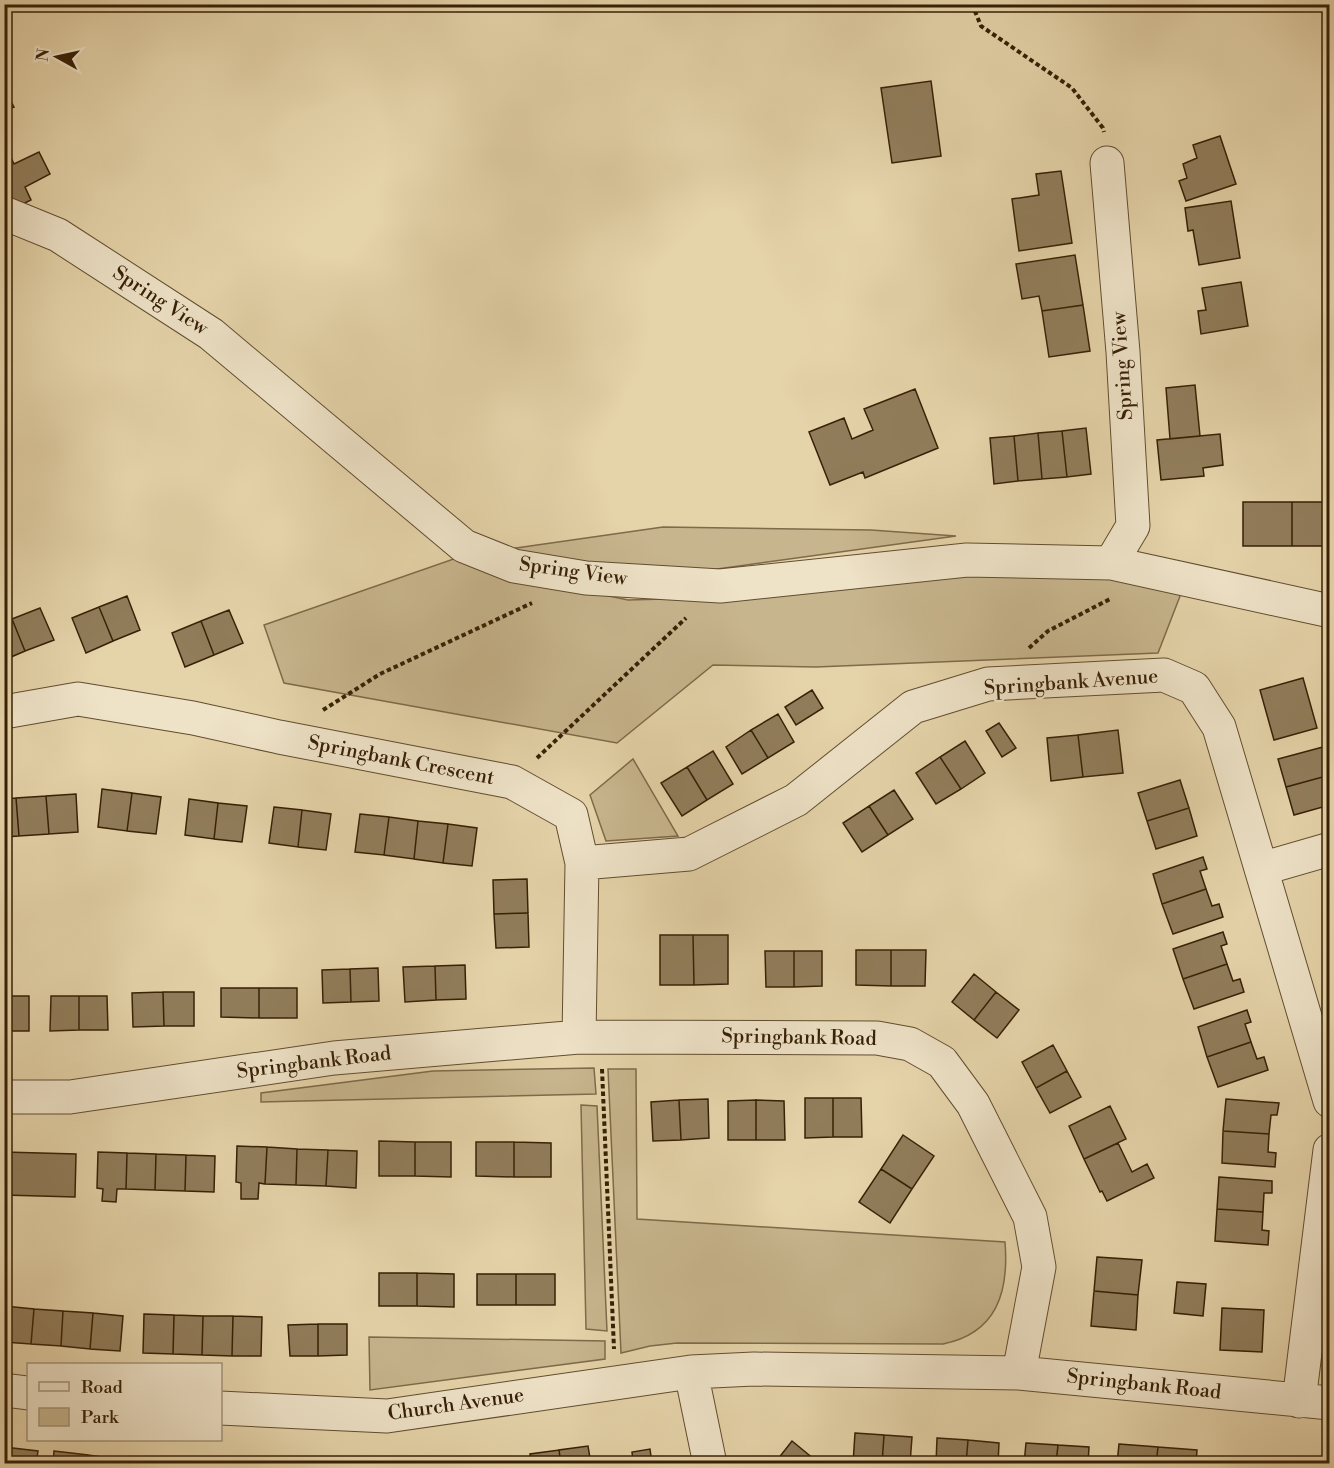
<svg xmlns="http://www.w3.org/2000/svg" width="1334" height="1468" font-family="'Libre Bodoni',serif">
<rect width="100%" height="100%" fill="#e5d3a9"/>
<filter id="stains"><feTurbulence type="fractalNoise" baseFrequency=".00333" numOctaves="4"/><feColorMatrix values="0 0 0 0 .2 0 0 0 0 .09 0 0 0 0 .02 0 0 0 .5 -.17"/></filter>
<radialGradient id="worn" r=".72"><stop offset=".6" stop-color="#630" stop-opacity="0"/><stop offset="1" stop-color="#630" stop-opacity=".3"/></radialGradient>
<path fill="#c7b58d" stroke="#7f6a4a" stroke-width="1.5" d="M 663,527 L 871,530 L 956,536 L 681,574 L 627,572 L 509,549 Z
M 465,555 L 510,575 L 628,600 L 739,597 L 867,573 L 1121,572 L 1182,591 L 1158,653 L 816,667 L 713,665 L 617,743 L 284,683 L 264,625 Z
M 633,759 L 678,836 L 606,841 L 590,795 Z
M 594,1068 L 596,1094 L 261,1102 L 261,1093 L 433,1071 Z
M 608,1069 L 636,1069 L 637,1219 L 1005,1242 C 1009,1292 997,1333 943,1344 L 677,1343 L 650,1346 L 621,1353 Z
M 581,1105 L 597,1106 L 607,1331 L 586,1329 Z
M 369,1337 L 605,1341 L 605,1359 L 370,1390 Z"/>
<path fill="#917d5b" stroke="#372006" stroke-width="1.5" d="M 931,81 L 941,156 L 892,163 L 881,88 Z
M 4,88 L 14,107 L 4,111 Z
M 1220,136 L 1236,184 L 1186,201 L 1179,181 L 1187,178 L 1183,164 L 1197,158 L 1193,145 Z
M 8,151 L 14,164 L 39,152 L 50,174 L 25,187 L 31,200 L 7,212 L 4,206 L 4,153 Z
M 1061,171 L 1072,243 L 1019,251 L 1012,199 L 1039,195 L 1036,174 Z
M 1231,201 L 1240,258 L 1199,265 L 1193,230 L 1188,231 L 1185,208 Z
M 1075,255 L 1083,305 L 1042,311 L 1039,296 L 1022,299 L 1016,264 Z
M 1241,282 L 1248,326 L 1201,334 L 1198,311 L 1206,310 L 1202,288 Z
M 1083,305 L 1090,351 L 1049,357 L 1042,311 Z
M 1195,385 L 1200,436 L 1170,439 L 1166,388 Z
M 915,389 L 938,448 L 865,478 L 863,472 L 830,485 L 809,432 L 844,418 L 852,439 L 873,430 L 864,409 Z
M 1086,428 L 1091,474 L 1067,477 L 1062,431 Z
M 1062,431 L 1067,477 L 1042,479 L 1038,433 Z
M 1038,433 L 1042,479 L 1018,481 L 1014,436 Z
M 1220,434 L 1223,465 L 1203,468 L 1204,476 L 1161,480 L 1157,440 Z
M 1014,436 L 1018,481 L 994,484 L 990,438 Z
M 1243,502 L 1292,502 L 1292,546 L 1243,546 Z
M 1292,502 L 1330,502 L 1330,546 L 1292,546 Z
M 127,596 L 140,630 L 113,641 L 99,607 Z
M 99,607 L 113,641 L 86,653 L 72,618 Z
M 40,608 L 54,640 L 25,651 L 12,619 Z
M 229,610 L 243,643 L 214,655 L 201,621 Z
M 12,619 L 25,651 L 4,660 L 4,623 Z
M 201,621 L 214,655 L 185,667 L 172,633 Z
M 1303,678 L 1317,728 L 1274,740 L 1260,690 Z
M 812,690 L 823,708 L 796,725 L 785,707 Z
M 778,714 L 794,742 L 768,758 L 751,730 Z
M 999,723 L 1016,748 L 1002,757 L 986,731 Z
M 751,730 L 768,758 L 742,774 L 726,747 Z
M 1118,730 L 1123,773 L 1083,777 L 1078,735 Z
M 1078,735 L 1083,777 L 1051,781 L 1047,738 Z
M 965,741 L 985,773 L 961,789 L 940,757 Z
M 1323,747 L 1330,775 L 1286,787 L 1278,759 Z
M 713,751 L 733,784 L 707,800 L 687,767 Z
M 940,757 L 961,789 L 936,804 L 916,773 Z
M 687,767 L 707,800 L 682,816 L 661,783 Z
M 1330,775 L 1330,805 L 1294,815 L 1286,787 Z
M 1180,780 L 1189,808 L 1147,821 L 1138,793 Z
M 102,789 L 132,793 L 127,831 L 98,827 Z
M 894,790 L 913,819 L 888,835 L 869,806 Z
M 132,793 L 161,797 L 156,834 L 127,831 Z
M 76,794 L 78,832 L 49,834 L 46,796 Z
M 46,796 L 49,834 L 19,836 L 16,798 Z
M 16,798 L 19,836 L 4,837 L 4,799 Z
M 189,799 L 218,803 L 214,839 L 185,835 Z
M 218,803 L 247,806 L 242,842 L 214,839 Z
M 869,806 L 888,835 L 862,852 L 843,823 Z
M 274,807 L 302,810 L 298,847 L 269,843 Z
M 1189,808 L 1197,836 L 1156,849 L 1147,821 Z
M 302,810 L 331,814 L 326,850 L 298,847 Z
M 360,814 L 389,817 L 384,855 L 355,852 Z
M 389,817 L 418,821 L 414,859 L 384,855 Z
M 418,821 L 448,824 L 443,863 L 414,859 Z
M 448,824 L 477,828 L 472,866 L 443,863 Z
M 1203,857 L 1207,869 L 1200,871 L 1206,889 L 1162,904 L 1153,874 Z
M 527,879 L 528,913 L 494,914 L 493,880 Z
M 1206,889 L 1212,906 L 1219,904 L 1223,917 L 1173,934 L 1162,904 Z
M 528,913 L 529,947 L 496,948 L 494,914 Z
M 1223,932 L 1227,944 L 1221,946 L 1227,964 L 1183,979 L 1173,949 Z
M 660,935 L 693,935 L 694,985 L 660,985 Z
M 693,935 L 728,935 L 728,984 L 694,985 Z
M 856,950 L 891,950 L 891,986 L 856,985 Z
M 891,950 L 926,950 L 925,986 L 891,986 Z
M 765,951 L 794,951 L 794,987 L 766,987 Z
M 794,951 L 822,951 L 822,986 L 794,987 Z
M 1227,964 L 1233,981 L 1240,979 L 1244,992 L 1194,1009 L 1183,979 Z
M 465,965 L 466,999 L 436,1000 L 435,966 Z
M 435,966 L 436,1000 L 405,1002 L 403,967 Z
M 378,968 L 379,1001 L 351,1002 L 350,969 Z
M 350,969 L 351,1002 L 323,1003 L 322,970 Z
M 974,974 L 996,992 L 974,1020 L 952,1002 Z
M 221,988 L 259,988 L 259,1018 L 221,1017 Z
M 259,988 L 297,988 L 297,1018 L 259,1018 Z
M 163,992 L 164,1026 L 133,1027 L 132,993 Z
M 163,992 L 194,992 L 194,1026 L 164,1026 Z
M 996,992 L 1019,1010 L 997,1038 L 974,1020 Z
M 4,996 L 29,996 L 29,1031 L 4,1031 Z
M 51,996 L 79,996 L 79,1030 L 50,1031 Z
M 79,996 L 107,996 L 108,1030 L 79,1030 Z
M 1247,1010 L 1251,1022 L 1245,1024 L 1251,1042 L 1207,1057 L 1198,1027 Z
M 1251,1042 L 1257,1059 L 1264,1057 L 1268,1070 L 1218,1087 L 1207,1057 Z
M 1053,1045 L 1067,1071 L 1036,1088 L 1022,1062 Z
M 1067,1071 L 1081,1097 L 1050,1113 L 1036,1088 Z
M 805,1098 L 833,1098 L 833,1137 L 805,1138 Z
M 833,1098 L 861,1098 L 862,1137 L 833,1137 Z
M 708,1099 L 709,1138 L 681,1140 L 679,1100 Z
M 1226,1099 L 1279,1103 L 1277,1115 L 1271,1115 L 1269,1134 L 1223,1131 Z
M 679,1100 L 681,1140 L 653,1141 L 651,1102 Z
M 756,1100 L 784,1101 L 785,1140 L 756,1140 Z
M 756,1100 L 756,1140 L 728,1140 L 728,1101 Z
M 1110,1106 L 1126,1139 L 1084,1159 L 1069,1126 Z
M 1223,1131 L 1269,1134 L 1268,1152 L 1276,1153 L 1275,1167 L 1222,1163 Z
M 903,1135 L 934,1156 L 912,1189 L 881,1169 Z
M 379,1141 L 415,1142 L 415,1176 L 379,1176 Z
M 415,1142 L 451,1142 L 451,1177 L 415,1176 Z
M 476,1142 L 514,1142 L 514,1177 L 476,1176 Z
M 514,1142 L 551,1143 L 551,1177 L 514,1177 Z
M 1118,1143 L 1132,1172 L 1147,1164 L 1154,1178 L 1107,1201 L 1102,1191 L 1100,1192 L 1084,1159 Z
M 237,1146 L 267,1147 L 265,1184 L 259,1183 L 258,1199 L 241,1199 L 241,1183 L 236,1182 Z
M 267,1147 L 297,1149 L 296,1185 L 265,1184 Z
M 297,1149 L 328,1150 L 326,1186 L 296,1185 Z
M 328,1150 L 357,1151 L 356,1188 L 326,1186 Z
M 4,1152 L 76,1154 L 75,1197 L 4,1195 Z
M 98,1152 L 127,1153 L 126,1189 L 117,1189 L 116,1202 L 102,1201 L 103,1189 L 97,1188 Z
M 127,1153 L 156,1154 L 155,1190 L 126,1189 Z
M 156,1154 L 186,1155 L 185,1191 L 155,1190 Z
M 186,1155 L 215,1156 L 214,1192 L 185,1191 Z
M 881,1169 L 912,1189 L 890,1223 L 859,1202 Z
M 1219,1177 L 1272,1181 L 1272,1193 L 1264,1193 L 1263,1212 L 1217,1209 Z
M 1217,1209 L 1263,1212 L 1262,1230 L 1269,1231 L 1268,1245 L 1215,1241 Z
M 1097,1257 L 1142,1260 L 1138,1295 L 1094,1291 Z
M 379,1273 L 417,1273 L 417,1306 L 379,1306 Z
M 417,1273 L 454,1274 L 454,1307 L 417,1306 Z
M 477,1274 L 516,1274 L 516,1305 L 477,1305 Z
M 516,1274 L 555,1274 L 555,1305 L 516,1305 Z
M 1177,1282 L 1206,1284 L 1203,1316 L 1174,1313 Z
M 1094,1291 L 1138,1295 L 1136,1330 L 1091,1326 Z
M 4,1306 L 34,1309 L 31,1344 L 4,1342 Z
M 1222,1308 L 1264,1310 L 1262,1352 L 1220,1350 Z
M 34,1309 L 63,1311 L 61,1346 L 31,1344 Z
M 63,1311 L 93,1313 L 90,1349 L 61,1346 Z
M 93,1313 L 123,1316 L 120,1351 L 90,1349 Z
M 144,1314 L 174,1315 L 173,1354 L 143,1353 Z
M 174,1315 L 203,1316 L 202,1355 L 173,1354 Z
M 203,1316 L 233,1316 L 232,1356 L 202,1355 Z
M 233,1316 L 262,1317 L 261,1356 L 232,1356 Z
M 318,1324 L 318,1356 L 290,1356 L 288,1325 Z
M 318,1324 L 347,1324 L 347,1355 L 318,1356 Z
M 855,1433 L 884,1435 L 882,1464 L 853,1464 Z
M 884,1435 L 912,1437 L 910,1464 L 882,1464 Z
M 937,1438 L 968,1440 L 966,1464 L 936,1464 Z
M 968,1440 L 999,1443 L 998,1464 L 966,1464 Z
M 792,1441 L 820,1464 L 774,1464 Z
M 1026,1443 L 1058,1445 L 1056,1464 L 1024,1464 Z
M 1119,1444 L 1158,1447 L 1156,1464 L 1117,1464 Z
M 1058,1445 L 1089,1447 L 1088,1464 L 1056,1464 Z
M 588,1446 L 591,1464 L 561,1464 L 559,1450 Z
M 4,1447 L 38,1451 L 36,1464 L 4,1464 Z
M 1158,1447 L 1197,1450 L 1196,1464 L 1156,1464 Z
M 650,1449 L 652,1464 L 628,1464 L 633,1461 L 632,1452 Z
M 559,1450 L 561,1464 L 531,1464 L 530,1454 Z
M 54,1451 L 88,1455 L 87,1464 L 53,1464 Z
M 88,1455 L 122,1460 L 122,1464 L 87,1464 Z"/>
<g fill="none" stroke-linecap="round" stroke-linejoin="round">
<g stroke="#624d2f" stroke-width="35">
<path id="minor" d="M 1107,163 L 1123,352 L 1133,526 L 1111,563
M 4,213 L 58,235 L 211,334 L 464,546 L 514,566 L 586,578 L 720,586 L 967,560 L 1111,563 L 1330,611
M 4,712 L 78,699 L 193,718 L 279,737 L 512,782 L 571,815 L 582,863 L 579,1037
M 582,863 L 689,854 L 796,800 L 913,707 L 988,684 L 1164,675 L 1194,688 L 1219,727 L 1330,1101
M 1261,869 L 1330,849
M 4,1097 L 70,1097 L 334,1058 L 579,1037 L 877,1038 L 910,1044 L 942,1062 L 973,1104 L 1030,1217 L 1039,1267 L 1019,1373 L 1330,1403
M 691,1372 L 710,1464
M 4,1390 L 28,1393
M 1299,1401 L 1330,1150
M 220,1408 L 387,1416 L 691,1372 L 754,1369 L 1019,1373"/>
</g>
<path stroke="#372006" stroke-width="4" stroke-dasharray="4.5 3" stroke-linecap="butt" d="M 972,4 L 981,26 L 1072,88 L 1103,128 L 1104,132
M 1029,648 L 1048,631 L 1112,598
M 323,710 L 380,674 L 532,603
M 537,758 L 686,618
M 602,1069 L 614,1349"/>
<use href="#minor" stroke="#eee2c7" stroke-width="33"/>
</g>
<g text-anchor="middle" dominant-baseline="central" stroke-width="4.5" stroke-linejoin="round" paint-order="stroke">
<g font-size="20" fill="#372006" stroke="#eee2c7">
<text transform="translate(160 301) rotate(33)">Spring View</text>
<text transform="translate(1123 366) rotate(-94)">Spring View</text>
<text transform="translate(573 572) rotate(8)">Spring View</text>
<text transform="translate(1071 683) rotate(-4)">Springbank Avenue</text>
<text transform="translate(401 761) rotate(11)">Springbank Crescent</text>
<text transform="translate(799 1038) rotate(1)">Springbank Road</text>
<text transform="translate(314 1063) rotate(-7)">Springbank Road</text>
<text transform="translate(1144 1385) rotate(6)">Springbank Road</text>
<text transform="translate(456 1405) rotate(-8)">Church Avenue</text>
</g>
</g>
<rect width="1334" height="1468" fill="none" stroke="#e5d3a9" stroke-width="24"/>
<rect x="6" y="6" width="1322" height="1456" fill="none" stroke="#372006" stroke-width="3"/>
<rect x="12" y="12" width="1310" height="1444" fill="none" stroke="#372006" stroke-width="1.5"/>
<rect x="27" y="1363" width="195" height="78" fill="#eee2c7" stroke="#a5947a" stroke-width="1.5"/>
<rect x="39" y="1382" width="30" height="9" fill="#eee2c7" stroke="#a5947a" stroke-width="1.5"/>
<text x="81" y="1393" font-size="18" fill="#372006">Road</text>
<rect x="39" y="1408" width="30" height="18" fill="#c7b58d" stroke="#a5947a" stroke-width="1.5"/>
<text x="81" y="1423" font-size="18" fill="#372006">Park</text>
<g transform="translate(57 57) rotate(278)" stroke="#eee2c7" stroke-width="4.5" paint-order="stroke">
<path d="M0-4.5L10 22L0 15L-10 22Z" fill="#372006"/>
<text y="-9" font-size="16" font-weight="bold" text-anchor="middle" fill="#372006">N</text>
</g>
<rect width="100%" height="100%" filter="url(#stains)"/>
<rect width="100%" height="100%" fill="url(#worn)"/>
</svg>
